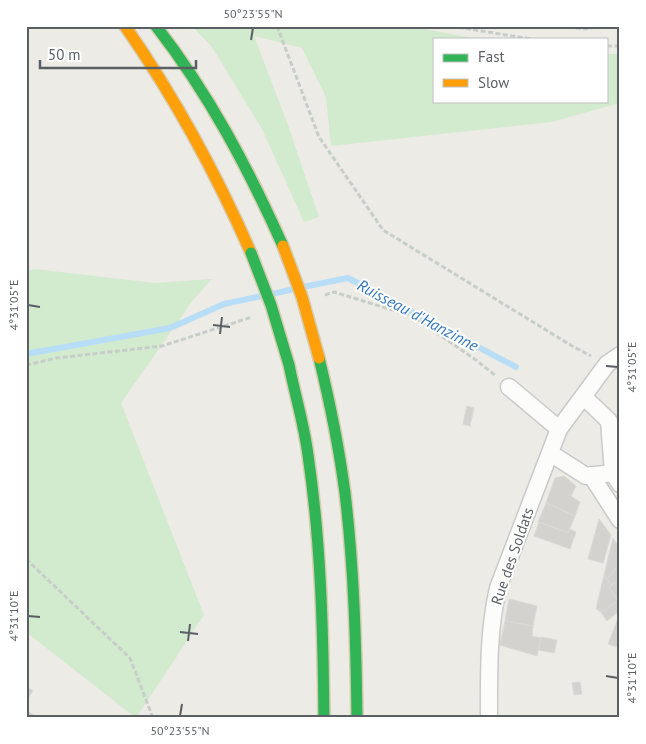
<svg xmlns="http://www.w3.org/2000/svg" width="646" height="744" font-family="'PT Sans',sans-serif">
<rect width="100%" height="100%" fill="#ecebe5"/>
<path fill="#d2eace" d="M 192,26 L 407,26 L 478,39 L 435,39 L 435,101 L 607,101 L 607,54 L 620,54 L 620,103 L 551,122 L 331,146 L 326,97 L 302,48 L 254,36 L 288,125 L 319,217 L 304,222 L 262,129 L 212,47 Z
M 34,269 L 155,283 L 212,279 L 193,300 L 121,403 L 204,615 L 136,718 L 26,632 L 26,271 Z"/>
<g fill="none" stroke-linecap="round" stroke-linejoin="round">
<path stroke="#b8ddf7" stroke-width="6" d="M 303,287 L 348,278 L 516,367
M 272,294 L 294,289
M 26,354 L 170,328 L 224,304 L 262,296"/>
</g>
<path fill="#d3d2cf" stroke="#dbd9d4" d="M 467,406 L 474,408 L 470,426 L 463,424 Z
M 564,476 L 576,486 L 571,496 L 580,502 L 575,516 L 546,503 L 555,478 Z
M 546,503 L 575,516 L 568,533 L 538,522 Z
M 599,519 L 611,535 L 603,563 L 588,559 Z
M 539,522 L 568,533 L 570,529 L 576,532 L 570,549 L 534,536 Z
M 613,538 L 620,549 L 620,563 L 607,579 L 604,575 Z
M 620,563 L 620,579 L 611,585 L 607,579 Z
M 604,575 L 611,585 L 609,587 L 618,601 L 601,612 L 596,609 Z
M 620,579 L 620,598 L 617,600 L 609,587 Z
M 509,599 L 537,606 L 533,626 L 505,621 Z
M 618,601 L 620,603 L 620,610 L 607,621 L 601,612 Z
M 620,610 L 620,648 L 608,644 L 619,616 L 617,612 Z
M 505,621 L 533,626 L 532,636 L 541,638 L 537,656 L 500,645 Z
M 541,637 L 557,640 L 554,653 L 539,650 Z
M 580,682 L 582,694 L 574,695 L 572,683 Z
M 26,686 L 33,691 L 26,701 Z
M 26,710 L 38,718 L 26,718 Z"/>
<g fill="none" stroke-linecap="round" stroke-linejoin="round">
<g stroke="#c9cac9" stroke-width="19">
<path id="street" d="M 509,387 L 559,429
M 583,396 L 609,421 L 613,473 L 620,484
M 550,453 L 586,476 L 613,473
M 591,475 L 620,520
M 489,718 C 489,673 488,632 498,588 L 559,429 L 607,364 L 620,355"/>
</g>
<g stroke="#d6ccb0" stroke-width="14">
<path id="fast" d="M 156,26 C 209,94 248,168 283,246
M 319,358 C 330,403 339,447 345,493 C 354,568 356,643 357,718
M 289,365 C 295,395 304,424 308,455 C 321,542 323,630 324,718"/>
</g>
<g stroke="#d6ccb0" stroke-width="14">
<path id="slow" d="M 125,26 C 175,98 216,173 251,253"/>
</g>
<path stroke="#c7cdc9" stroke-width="3" stroke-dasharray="5 2.5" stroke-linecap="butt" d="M 277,26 L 319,137 L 383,230 L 572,346 L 591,356
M 451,26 L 531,39
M 561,26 L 585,29 L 601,26
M 607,46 L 620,46
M 325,295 L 334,292 L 412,316 L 476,360 L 496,376
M 26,365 L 57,358 L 162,346 L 252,317
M 26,559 L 130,658 L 153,718"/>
<use href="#street" stroke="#fcfcfb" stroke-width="16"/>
<use href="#fast" stroke="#30b455" stroke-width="11"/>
<use href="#slow" stroke="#ff9f0a" stroke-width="11"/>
<g stroke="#d6ccb0" stroke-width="14" stroke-linecap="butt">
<path id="fast-bridge" d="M 251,253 L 271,305 L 289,365"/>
</g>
<g stroke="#d6ccb0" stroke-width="14" stroke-linecap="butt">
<path id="slow-bridge" d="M 283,246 L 302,297 L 319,358"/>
</g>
<use href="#fast-bridge" stroke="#30b455" stroke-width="11"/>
<use href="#slow-bridge" stroke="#ff9f0a" stroke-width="11"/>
</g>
<path fill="none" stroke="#5a5f64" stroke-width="2" d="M 251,40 L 253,28M 28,305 L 40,307M 213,325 L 230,327M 220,334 L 222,317M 606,366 L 618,367M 28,616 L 40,617M 180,632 L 198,634M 188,641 L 190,624M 606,676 L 618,678M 180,716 L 182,704"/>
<g text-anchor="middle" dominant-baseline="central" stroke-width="4" stroke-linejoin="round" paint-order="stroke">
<g font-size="15" fill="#5a5f64" stroke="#fff">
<text transform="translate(512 556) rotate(-71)">Rue des Soldats</text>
</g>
<g font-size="16" font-style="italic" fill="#3378bc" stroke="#fff">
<text transform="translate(418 315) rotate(28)">Ruisseau d'Hanzinne</text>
</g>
</g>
<rect width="646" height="744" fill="none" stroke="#ffffff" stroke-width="55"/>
<rect x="433" y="38" width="175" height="65" fill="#ffffff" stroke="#bdbfc1"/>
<rect x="443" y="54" width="25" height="8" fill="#30b455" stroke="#bdbfc1"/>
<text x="478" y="62" font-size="15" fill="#5a5f64">Fast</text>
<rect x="443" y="79" width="25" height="8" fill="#ff9f0a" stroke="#bdbfc1"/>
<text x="478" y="88" font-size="15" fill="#5a5f64">Slow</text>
<path d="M40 60v8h156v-8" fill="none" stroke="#5a5f64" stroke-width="2.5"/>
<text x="48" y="60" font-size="15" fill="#5a5f64" stroke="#ffffff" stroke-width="4" paint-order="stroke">50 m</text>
<rect x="28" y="28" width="590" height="688" fill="none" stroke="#5a5f64" stroke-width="2"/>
<g font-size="12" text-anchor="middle" fill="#5a5f64">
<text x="253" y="18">50°23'55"N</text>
<text transform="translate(14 305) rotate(-90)" y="4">4°31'05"E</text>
<text transform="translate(632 367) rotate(-90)" y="4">4°31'05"E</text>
<text transform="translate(14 616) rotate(-90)" y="4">4°31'10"E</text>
<text transform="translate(632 678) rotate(-90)" y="4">4°31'10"E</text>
<text x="180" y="735">50°23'55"N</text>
</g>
</svg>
